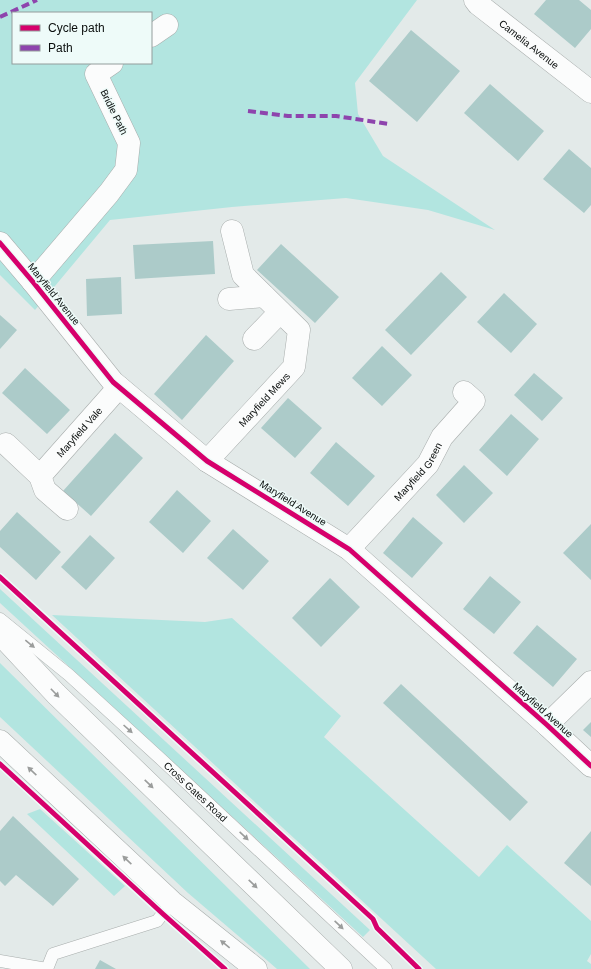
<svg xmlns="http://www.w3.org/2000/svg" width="591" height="969" font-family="Helvetica,sans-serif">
<rect width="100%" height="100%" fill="#e3eae9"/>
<path fill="#b2e5e0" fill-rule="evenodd" d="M 0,0 L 417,0 L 355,83 L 358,114 L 383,156 L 495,230 L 428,210 L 346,198 L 232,207 L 110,220 L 35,310 L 0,275 ZM 13,13 L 151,13 L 151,63 L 13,63 Z
M 0,589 L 370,930 L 363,937 L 0,603 Z
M 52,615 L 205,622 L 232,618 L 341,716 L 324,737 L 479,877 L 507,845 L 591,921 L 591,954 L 587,961 L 591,964 L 591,969 L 436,969 Z
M 0,663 L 310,969 L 277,969 L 269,962 L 188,893 L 0,717 Z
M 40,809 L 125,886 L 114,896 L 27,814 Z"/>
<path fill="#accbc9" d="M 546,0 L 579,0 L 591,10 L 591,29 L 575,48 L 534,14 Z
M 411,30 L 460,71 L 417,122 L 369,81 Z
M 490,84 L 544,131 L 518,161 L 464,113 Z
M 569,149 L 591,168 L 591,205 L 584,213 L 543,179 Z
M 213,241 L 215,274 L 135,279 L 133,245 Z
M 281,244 L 339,297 L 315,323 L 257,270 Z
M 441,272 L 467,297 L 411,355 L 385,330 Z
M 121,277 L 122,314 L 87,316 L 86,279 Z
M 504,293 L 537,324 L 511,353 L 477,322 Z
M 0,315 L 17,330 L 0,349 Z
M 206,335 L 234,361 L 182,420 L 154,394 Z
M 382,346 L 412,375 L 382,406 L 352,378 Z
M 25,368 L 70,410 L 47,434 L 2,393 Z
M 534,373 L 563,398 L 542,421 L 514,395 Z
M 288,398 L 322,428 L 295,458 L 261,428 Z
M 511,414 L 539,439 L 507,476 L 479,450 Z
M 115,433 L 143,458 L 91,516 L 63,491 Z
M 336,442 L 375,476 L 348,506 L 310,473 Z
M 464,465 L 493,493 L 464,523 L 436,495 Z
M 177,490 L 211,521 L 183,553 L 149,522 Z
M 17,512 L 61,552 L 36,580 L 0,547 L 0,531 Z
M 413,517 L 443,543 L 412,578 L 383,553 Z
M 591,524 L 591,580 L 563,553 Z
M 233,529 L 269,561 L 243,590 L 207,558 Z
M 90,535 L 115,558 L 86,590 L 61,567 Z
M 490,576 L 521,602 L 494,634 L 463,609 Z
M 330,578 L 360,607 L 321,647 L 292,618 Z
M 537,625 L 577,659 L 553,687 L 513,653 Z
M 401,684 L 528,802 L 510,821 L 383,703 Z
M 591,722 L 591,737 L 583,730 Z
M 13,816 L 79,879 L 53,906 L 16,875 L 5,886 L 0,881 L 0,831 Z
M 591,831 L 591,886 L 564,863 Z
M 100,960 L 116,969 L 95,969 Z"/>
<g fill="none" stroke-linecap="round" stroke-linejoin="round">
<g stroke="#a8adac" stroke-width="13">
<g id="lane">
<path id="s1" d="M 0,619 L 69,675 L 163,761 L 386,969"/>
<path d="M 0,961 L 47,969"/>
<path d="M 47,969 L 53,954 L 157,921 L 172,902"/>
</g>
</g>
<g stroke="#a8adac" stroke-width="23">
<g id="street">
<path id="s2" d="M 475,0 L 478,4 L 591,92"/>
<path d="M 151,36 L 167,25"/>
<path d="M 0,243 L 33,282 L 113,382 L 119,387 L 207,461 L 349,549 L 547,725 L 591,766"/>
<path d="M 33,282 L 109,193 L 126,170 L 129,143 L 96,74 L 112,63"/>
<path d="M 229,299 L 264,296"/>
<path d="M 254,339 L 280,312"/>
<path d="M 6,444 L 40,476 L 45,490 L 67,509"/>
<path id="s3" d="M 207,461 L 294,367 L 299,330 L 243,275 L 232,231"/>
<path id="s4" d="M 40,476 L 119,387"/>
<path id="s5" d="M 349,549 L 428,464 L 442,437 L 474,401 L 464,392"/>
<path d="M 547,725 L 591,682"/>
</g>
</g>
<g stroke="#a8adac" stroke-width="23">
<path id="secondary" d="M 0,634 L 56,694 L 341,969
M 0,741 L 172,902 L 256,969"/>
</g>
<use href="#lane" stroke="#fbfcfc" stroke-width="12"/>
<use href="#street" stroke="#fbfcfc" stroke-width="22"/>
<use href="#secondary" stroke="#fbfcfc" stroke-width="22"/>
<path stroke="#8e44ad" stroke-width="4" stroke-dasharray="8 4" stroke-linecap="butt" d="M 0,17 L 37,0
M 248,111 L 288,116 L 336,116 L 389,124"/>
<g stroke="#eefbf9" stroke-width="8">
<path id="cycleway" d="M 0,243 L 33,282 L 113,382 L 119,387 L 207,461 L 349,549 L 547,725 L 591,766
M 0,577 L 373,919 L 377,928 L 419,969
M 0,764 L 163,914 L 225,969"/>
</g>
<use href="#cycleway" stroke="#d6006c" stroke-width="5"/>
</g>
<defs><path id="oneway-solid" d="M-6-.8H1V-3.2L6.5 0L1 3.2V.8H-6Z"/></defs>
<g fill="#9b9d9c">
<use href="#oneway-solid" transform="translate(30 644) rotate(39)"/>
<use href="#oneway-solid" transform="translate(55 693) rotate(46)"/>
<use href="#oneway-solid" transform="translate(128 729) rotate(42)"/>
<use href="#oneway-solid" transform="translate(32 771) rotate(-137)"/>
<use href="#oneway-solid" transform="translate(149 784) rotate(44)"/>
<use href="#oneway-solid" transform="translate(244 836) rotate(43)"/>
<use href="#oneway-solid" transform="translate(127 860) rotate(-137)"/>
<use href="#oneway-solid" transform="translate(253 884) rotate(44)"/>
<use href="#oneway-solid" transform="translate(339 925) rotate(43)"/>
<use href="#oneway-solid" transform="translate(225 944) rotate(-141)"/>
</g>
<g text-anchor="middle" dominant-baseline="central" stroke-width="3" stroke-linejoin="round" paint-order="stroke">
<g font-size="10" fill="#0a0e0d" stroke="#eefbf9">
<text stroke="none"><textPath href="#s2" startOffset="70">Camelia Avenue</textPath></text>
<text transform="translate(114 112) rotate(64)">Bridle Path</text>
<text transform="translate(54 294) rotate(51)">Maryfield Avenue</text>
<text stroke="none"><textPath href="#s3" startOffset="84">Maryfield Mews</textPath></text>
<text stroke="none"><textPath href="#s4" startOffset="59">Maryfield Vale</textPath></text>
<text stroke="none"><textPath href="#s5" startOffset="104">Maryfield Green</textPath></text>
<text transform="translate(293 503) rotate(32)">Maryfield Avenue</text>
<text transform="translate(543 710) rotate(42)">Maryfield Avenue</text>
<text stroke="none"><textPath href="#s1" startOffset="261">Cross Gates Road</textPath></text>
</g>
</g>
<rect x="12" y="12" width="140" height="52" fill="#eefbf9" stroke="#939c9b"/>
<rect x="20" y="25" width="20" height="6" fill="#d6006c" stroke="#939c9b"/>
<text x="48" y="32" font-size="12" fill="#0a0e0d">Cycle path</text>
<rect x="20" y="45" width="20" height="6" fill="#8e44ad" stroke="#939c9b"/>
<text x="48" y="52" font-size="12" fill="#0a0e0d">Path</text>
</svg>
